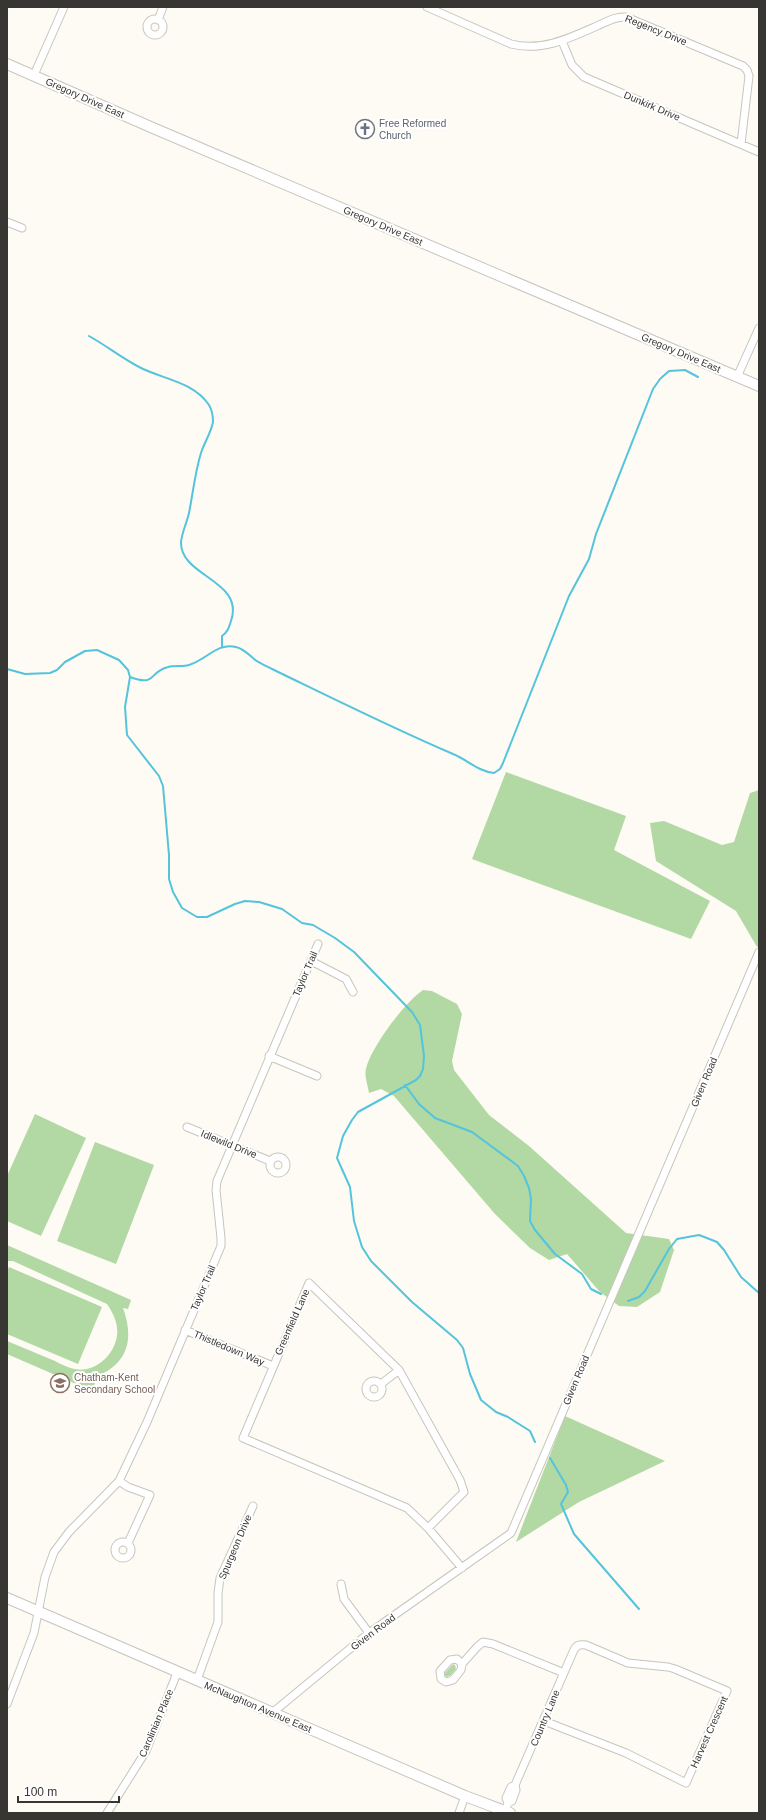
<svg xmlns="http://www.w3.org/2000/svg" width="766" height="1820" font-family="Helvetica,sans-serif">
<rect width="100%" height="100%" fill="#fdfbf3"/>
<path fill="#b2d8a3" d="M 506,772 L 626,816 L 614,850 L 710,901 L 691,939 L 472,859 Z
M 759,790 L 759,944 L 757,947 L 736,911 L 656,861 L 650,823 L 664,821 L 722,845 L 734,842 L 750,793 Z
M 423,990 L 432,991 L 457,1004 L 462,1014 L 452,1061 L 454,1070 L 489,1115 L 529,1146 L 626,1233 L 669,1239 L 674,1250 L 660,1292 L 637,1307 L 619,1306 L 600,1292 L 567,1254 L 549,1260 L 530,1248 L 495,1214 L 394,1096 L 381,1089 L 369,1093 C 368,1086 364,1075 366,1069 C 371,1047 405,1002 423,990 Z
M 35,1114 L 86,1138 L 41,1236 L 7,1221 L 7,1176 Z
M 95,1142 L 154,1165 L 116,1264 L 57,1241 Z
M 7,1245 L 131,1300 L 128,1309 L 123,1308 C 135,1341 127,1366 92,1378 L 96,1380 L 92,1391 L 7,1354 L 7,1341 C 23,1348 39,1354 55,1361 C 61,1364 68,1368 75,1369 C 91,1373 108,1360 114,1346 C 121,1331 116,1317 107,1304 L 13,1261 L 7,1261 Z
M 9,1267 L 102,1307 L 78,1364 L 7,1334 L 7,1271 Z
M 565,1416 L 665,1461 L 579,1502 L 516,1542 Z
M 453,1664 L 455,1665 L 456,1669 L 450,1676 L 446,1677 L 444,1674 Z"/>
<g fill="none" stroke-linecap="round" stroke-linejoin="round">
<path stroke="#54c4dc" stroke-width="2" d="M 89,336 C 107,346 123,359 141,368 C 163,379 194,382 209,405 C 212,410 213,416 213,422 C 211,433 204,443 201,453 C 195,472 193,493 189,513 C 187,522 182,532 181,542 C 180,577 245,580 231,621 C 229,627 228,632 222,636 L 222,646
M 7,669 L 25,674 L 50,673 L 57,670 L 65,662 L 85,651 L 97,650 L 119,660 L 128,670 L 130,677 L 125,707 L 127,735 L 159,776 L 163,786 L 169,855 L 169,879 L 173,892 L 182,908 L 197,917 L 207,917 L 235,904 L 245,901 L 259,902 L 282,909 L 302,923 L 313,925 L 335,938 L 354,952 L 412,1012 L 420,1025 L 424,1056 L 423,1069 L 420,1076 L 416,1080 L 358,1112 L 352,1120 L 343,1136 L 337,1158 L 350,1187 L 354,1221 L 362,1247 L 371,1261 L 412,1302 L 457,1340 L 463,1348 L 470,1374 L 481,1400 L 496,1412 L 508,1417 L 530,1431 L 535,1442
M 130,677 C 157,687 148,672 168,667 C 175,665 183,667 189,665 C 206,660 218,642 236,647 C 244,649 248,654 254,659 C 259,663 266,666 272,669 C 332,698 392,728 453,754 C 468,760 477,771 494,773 L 500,769 L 503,763 L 569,596 L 589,559 L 596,534 L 653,389 L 660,379 L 669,371 L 685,370 L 698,377
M 405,1085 L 419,1104 L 435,1118 L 472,1132 L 518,1166 L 524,1176 L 529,1188 L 531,1199 L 530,1221 L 535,1230 L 555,1254 L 582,1274 L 591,1289 L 601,1294
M 628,1301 L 639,1297 L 645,1291 L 669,1249 L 677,1239 L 699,1235 L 717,1242 L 724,1250 L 741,1277 L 759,1293
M 550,1458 L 566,1485 L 568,1492 L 561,1504 L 574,1534 L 639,1609"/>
<g stroke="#c8c5be" stroke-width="9">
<path id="street" d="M 427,7 L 511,44 C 541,52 570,38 597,26 C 606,22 616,16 626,17 L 743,66 L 747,70 L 749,76 L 741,144
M147 27a8 8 0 1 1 16 0a8 8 0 1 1-16 0Z
M 158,20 L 163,7
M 562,41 L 572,65 L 584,77 L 759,152
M 34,75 L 64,7
M 7,222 L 22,228
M 737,377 L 759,328
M 311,961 L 346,979 L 353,992
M 269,1056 L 317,1076
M 187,1127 L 270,1161
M270 1165a8 8 0 1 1 16 0a8 8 0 1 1-16 0Z
M 185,1330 L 273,1366
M366 1389a8 8 0 1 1 16 0a8 8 0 1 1-16 0Z
M 381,1384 L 399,1370
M 119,1481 L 128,1487 L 150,1495 L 128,1543
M 428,1528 L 464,1492 L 460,1480 L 399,1370 L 309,1283 L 243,1438 L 407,1508 L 428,1528 L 462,1568
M115 1550a8 8 0 1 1 16 0a8 8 0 1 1-16 0Z
M 341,1584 L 344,1599 L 369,1633
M 462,1664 L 457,1659 L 450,1660 L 440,1671 L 441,1679 L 446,1682 L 453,1680 L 461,1670 L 462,1664 L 477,1647 L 483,1642 L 493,1644 L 564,1673
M 197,1680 L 218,1622 L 218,1593 L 220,1578 L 253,1506
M 7,1704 L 34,1633 L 45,1577 L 54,1552 L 69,1532 L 119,1481 L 147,1422 L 221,1246 L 221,1238 L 216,1190 L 217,1181 L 318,944
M 272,1713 L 369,1633 L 511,1533 L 759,952
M 508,1803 L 512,1801 L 516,1790 L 515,1785 L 573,1652 C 576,1645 579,1644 586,1645 L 628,1663 L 668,1667 L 675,1669 L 727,1691 L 686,1783 L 626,1753 L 544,1721
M 507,1806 L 508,1803 L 506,1798 L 511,1787 L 515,1785
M 107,1813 L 146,1751 L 177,1673
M 459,1813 L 465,1796"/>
</g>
<g stroke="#c8c5be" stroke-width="12">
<path id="secondary" d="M 7,64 L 153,128 L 759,386
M 7,1598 L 465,1796 L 510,1813"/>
</g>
<use href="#street" stroke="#fff" stroke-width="7"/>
<use href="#secondary" stroke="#fff" stroke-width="10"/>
</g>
<defs>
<g id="church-ring" transform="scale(1)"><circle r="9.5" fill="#fff" stroke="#6b7280" stroke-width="1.5"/><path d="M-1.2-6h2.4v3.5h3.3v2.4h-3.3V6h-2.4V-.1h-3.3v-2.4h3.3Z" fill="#6b7280"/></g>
<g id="school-ring" transform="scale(1)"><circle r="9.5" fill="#fff" stroke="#8d6e63" stroke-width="1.5"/><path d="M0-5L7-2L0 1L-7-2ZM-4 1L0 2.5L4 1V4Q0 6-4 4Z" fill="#8d6e63"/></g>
</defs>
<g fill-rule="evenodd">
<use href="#church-ring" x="365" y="129"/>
<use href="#school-ring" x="60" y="1383"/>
</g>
<g text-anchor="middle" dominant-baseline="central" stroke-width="4" stroke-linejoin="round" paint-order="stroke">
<g font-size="10" fill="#373633" stroke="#fff">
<text transform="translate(656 30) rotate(22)">Regency Drive</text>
<text transform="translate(85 98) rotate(24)">Gregory Drive East</text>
<text transform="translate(652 106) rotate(23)">Dunkirk Drive</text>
<text transform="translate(383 226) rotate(23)">Gregory Drive East</text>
<text transform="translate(681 353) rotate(23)">Gregory Drive East</text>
<text transform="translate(305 974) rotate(-67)">Taylor Trail</text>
<text transform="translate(704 1082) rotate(-67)">Given Road</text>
<text transform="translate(229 1144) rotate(22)">Idlewild Drive</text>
<text transform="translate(203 1288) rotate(-67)">Taylor Trail</text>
<text transform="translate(292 1322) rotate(-66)">Greenfield Lane</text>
<text transform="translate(229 1348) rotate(23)">Thistledown Way</text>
<text transform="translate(576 1380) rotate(-67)">Given Road</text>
<text transform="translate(235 1547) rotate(-67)">Spurgeon Drive</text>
<text transform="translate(373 1632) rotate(-37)">Given Road</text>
<text transform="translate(258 1707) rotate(23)">McNaughton Avenue East</text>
<text transform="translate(545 1718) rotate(-67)">Country Lane</text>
<text transform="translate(156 1723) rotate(-67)">Carolinian Place</text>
<text transform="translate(709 1732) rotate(-66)">Harvest Crescent</text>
</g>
<g font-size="10" fill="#5b616d" stroke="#fff" text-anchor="start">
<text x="379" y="123">Free Reformed<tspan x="379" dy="12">Church</tspan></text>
</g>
<g font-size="10" fill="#785e54" stroke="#fff" text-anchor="start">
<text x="74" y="1377">Chatham-Kent<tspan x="74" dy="12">Secondary School</tspan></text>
</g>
</g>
<rect width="766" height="1820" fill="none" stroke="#373633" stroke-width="16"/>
<path d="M18 1796v6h101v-6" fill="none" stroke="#373633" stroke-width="2"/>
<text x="24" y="1796" font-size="12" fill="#373633" stroke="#ffffff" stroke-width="3" paint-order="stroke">100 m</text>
</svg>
